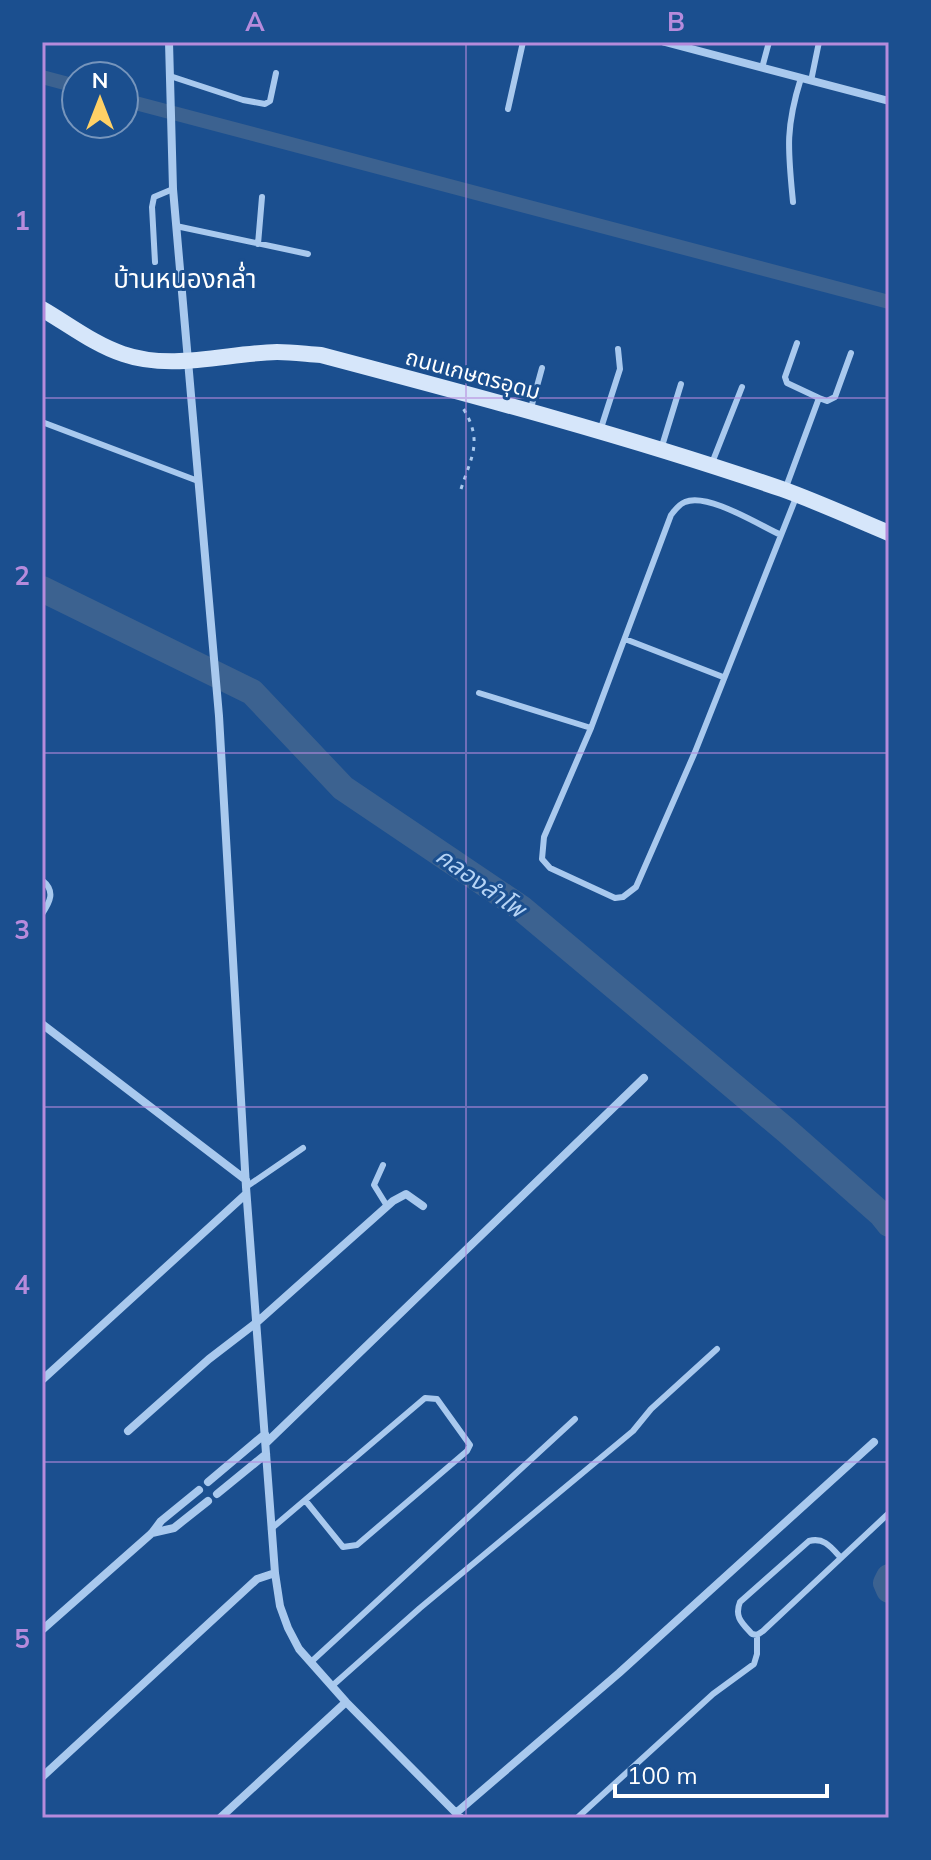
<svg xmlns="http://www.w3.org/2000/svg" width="931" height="1860" font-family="Mulish,'Noto Sans Thai',sans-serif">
<rect width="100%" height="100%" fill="#1b4f8f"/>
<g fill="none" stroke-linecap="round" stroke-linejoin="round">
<path stroke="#3c6290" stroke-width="14" d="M 42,77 L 76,86
M 124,100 L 889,302"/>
<path stroke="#3c6290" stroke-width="26" d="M 42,589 L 252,692 L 343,788 L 521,908 L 787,1131 L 881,1214 L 889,1224
M 889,1577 L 886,1583 L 889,1590"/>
<path stroke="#a9c9ee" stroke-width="3" stroke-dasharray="4 6" stroke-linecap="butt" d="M 461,489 C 472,455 483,441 463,408"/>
<path stroke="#a9c9ee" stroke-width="6" d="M 762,68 L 769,42
M 170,76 L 243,100 L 265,104 L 270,101 L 276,73
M 811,81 L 819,42
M 508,109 L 523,42
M 793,202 C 788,150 785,129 801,78
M 176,226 L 308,254
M 258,244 L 262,197
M 155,262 L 152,207 L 154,197 L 173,189
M 819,398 L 827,401 L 835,397 L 851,353
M 531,408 L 542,368
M 42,422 L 198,481
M 601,428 L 620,369 L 618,349
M 662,446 L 681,384
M 712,463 L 742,387
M 786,487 L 819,398 L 787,383 L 785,377 L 797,343
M 625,639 L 723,677
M 479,693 L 591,728 L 671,515 C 675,510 679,504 685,502 C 707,492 759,525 781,535
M 591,728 L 544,837 L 542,859 L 550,868 L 615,898 L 623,897 L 636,887 L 695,752 L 797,495
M 42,880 C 56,891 50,902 42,914
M 383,1165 L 374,1185 L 387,1206
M 246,1187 L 303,1148
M 271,1529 L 425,1398 L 437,1399 L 470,1445 L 467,1451 L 357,1545 L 343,1547 L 305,1500
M 841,1558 C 831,1547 824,1537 809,1541 L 740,1602 C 734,1617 742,1623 752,1634 L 757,1635 L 763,1631 L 889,1513
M 311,1662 L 575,1419
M 332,1686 L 420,1608 L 633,1431 L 651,1409 L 717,1349
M 577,1818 L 713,1694 L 754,1664 L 757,1654 L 757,1635"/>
<path stroke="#a9c9ee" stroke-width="8" d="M 169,42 L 173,189 L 219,716 L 246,1187 L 275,1573 L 280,1606 L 288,1628 L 299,1649 L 346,1702 L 461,1818
M 665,42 L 889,101
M 42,1024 L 246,1180
M 42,1380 L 246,1194
M 128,1431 L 209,1359 L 256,1323 L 393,1201 L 406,1194 L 423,1206
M 266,1443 L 644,1078
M 208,1482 L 265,1434
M 217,1494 L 266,1454
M 152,1533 L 174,1528 L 208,1501
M 42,1630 L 152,1533 L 161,1521 L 199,1490
M 42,1777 L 257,1579 L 275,1573
M 456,1813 L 619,1673 L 874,1442
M 220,1818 L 346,1702"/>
<path stroke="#d6e6fa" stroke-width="16" d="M 42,309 C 68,324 95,345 123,354 C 172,371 228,353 277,352 C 292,352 306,354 321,355 C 476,396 631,437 782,489 C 818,502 853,518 889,533"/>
</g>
<path fill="none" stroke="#b68bdc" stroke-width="2" stroke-opacity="0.55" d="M 466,42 L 466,1818M 42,398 L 889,398M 42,753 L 889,753M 42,1107 L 889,1107M 42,1462 L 889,1462"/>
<g text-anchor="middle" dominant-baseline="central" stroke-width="6" stroke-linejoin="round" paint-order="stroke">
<g font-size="22" fill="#fff" stroke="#1b4f8f">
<text transform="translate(473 374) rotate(15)">ถนนเกษตรอุดม</text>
</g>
<g font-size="24" font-style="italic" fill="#b5d3f5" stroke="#1b4f8f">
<text transform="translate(481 882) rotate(35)">คลองลำโพ</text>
</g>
<g font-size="26" fill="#fff" stroke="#1b4f8f">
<text x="185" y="278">บ้านหนองกล่ำ</text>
</g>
</g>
<rect width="931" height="1860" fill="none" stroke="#1b4f8f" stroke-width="88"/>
<g transform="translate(100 100)"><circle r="38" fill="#1b4f8f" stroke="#7695bc" stroke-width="2"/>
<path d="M0-6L14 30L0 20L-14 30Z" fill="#ffd166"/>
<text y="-12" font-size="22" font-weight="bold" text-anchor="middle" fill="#ffffff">N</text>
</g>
<path d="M615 1784v12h212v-12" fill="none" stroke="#ffffff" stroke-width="4"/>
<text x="627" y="1784" font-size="24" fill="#ffffff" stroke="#1b4f8f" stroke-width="6" paint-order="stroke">100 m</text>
<rect x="44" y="44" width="843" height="1772" fill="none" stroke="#b68bdc" stroke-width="3"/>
<g font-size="26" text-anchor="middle" font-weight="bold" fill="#b68bdc">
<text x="255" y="31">A</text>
<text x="676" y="31">B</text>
<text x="22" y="230">1</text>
<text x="22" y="585">2</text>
<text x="22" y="939">3</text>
<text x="22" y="1294">4</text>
<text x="22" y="1648">5</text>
</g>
</svg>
